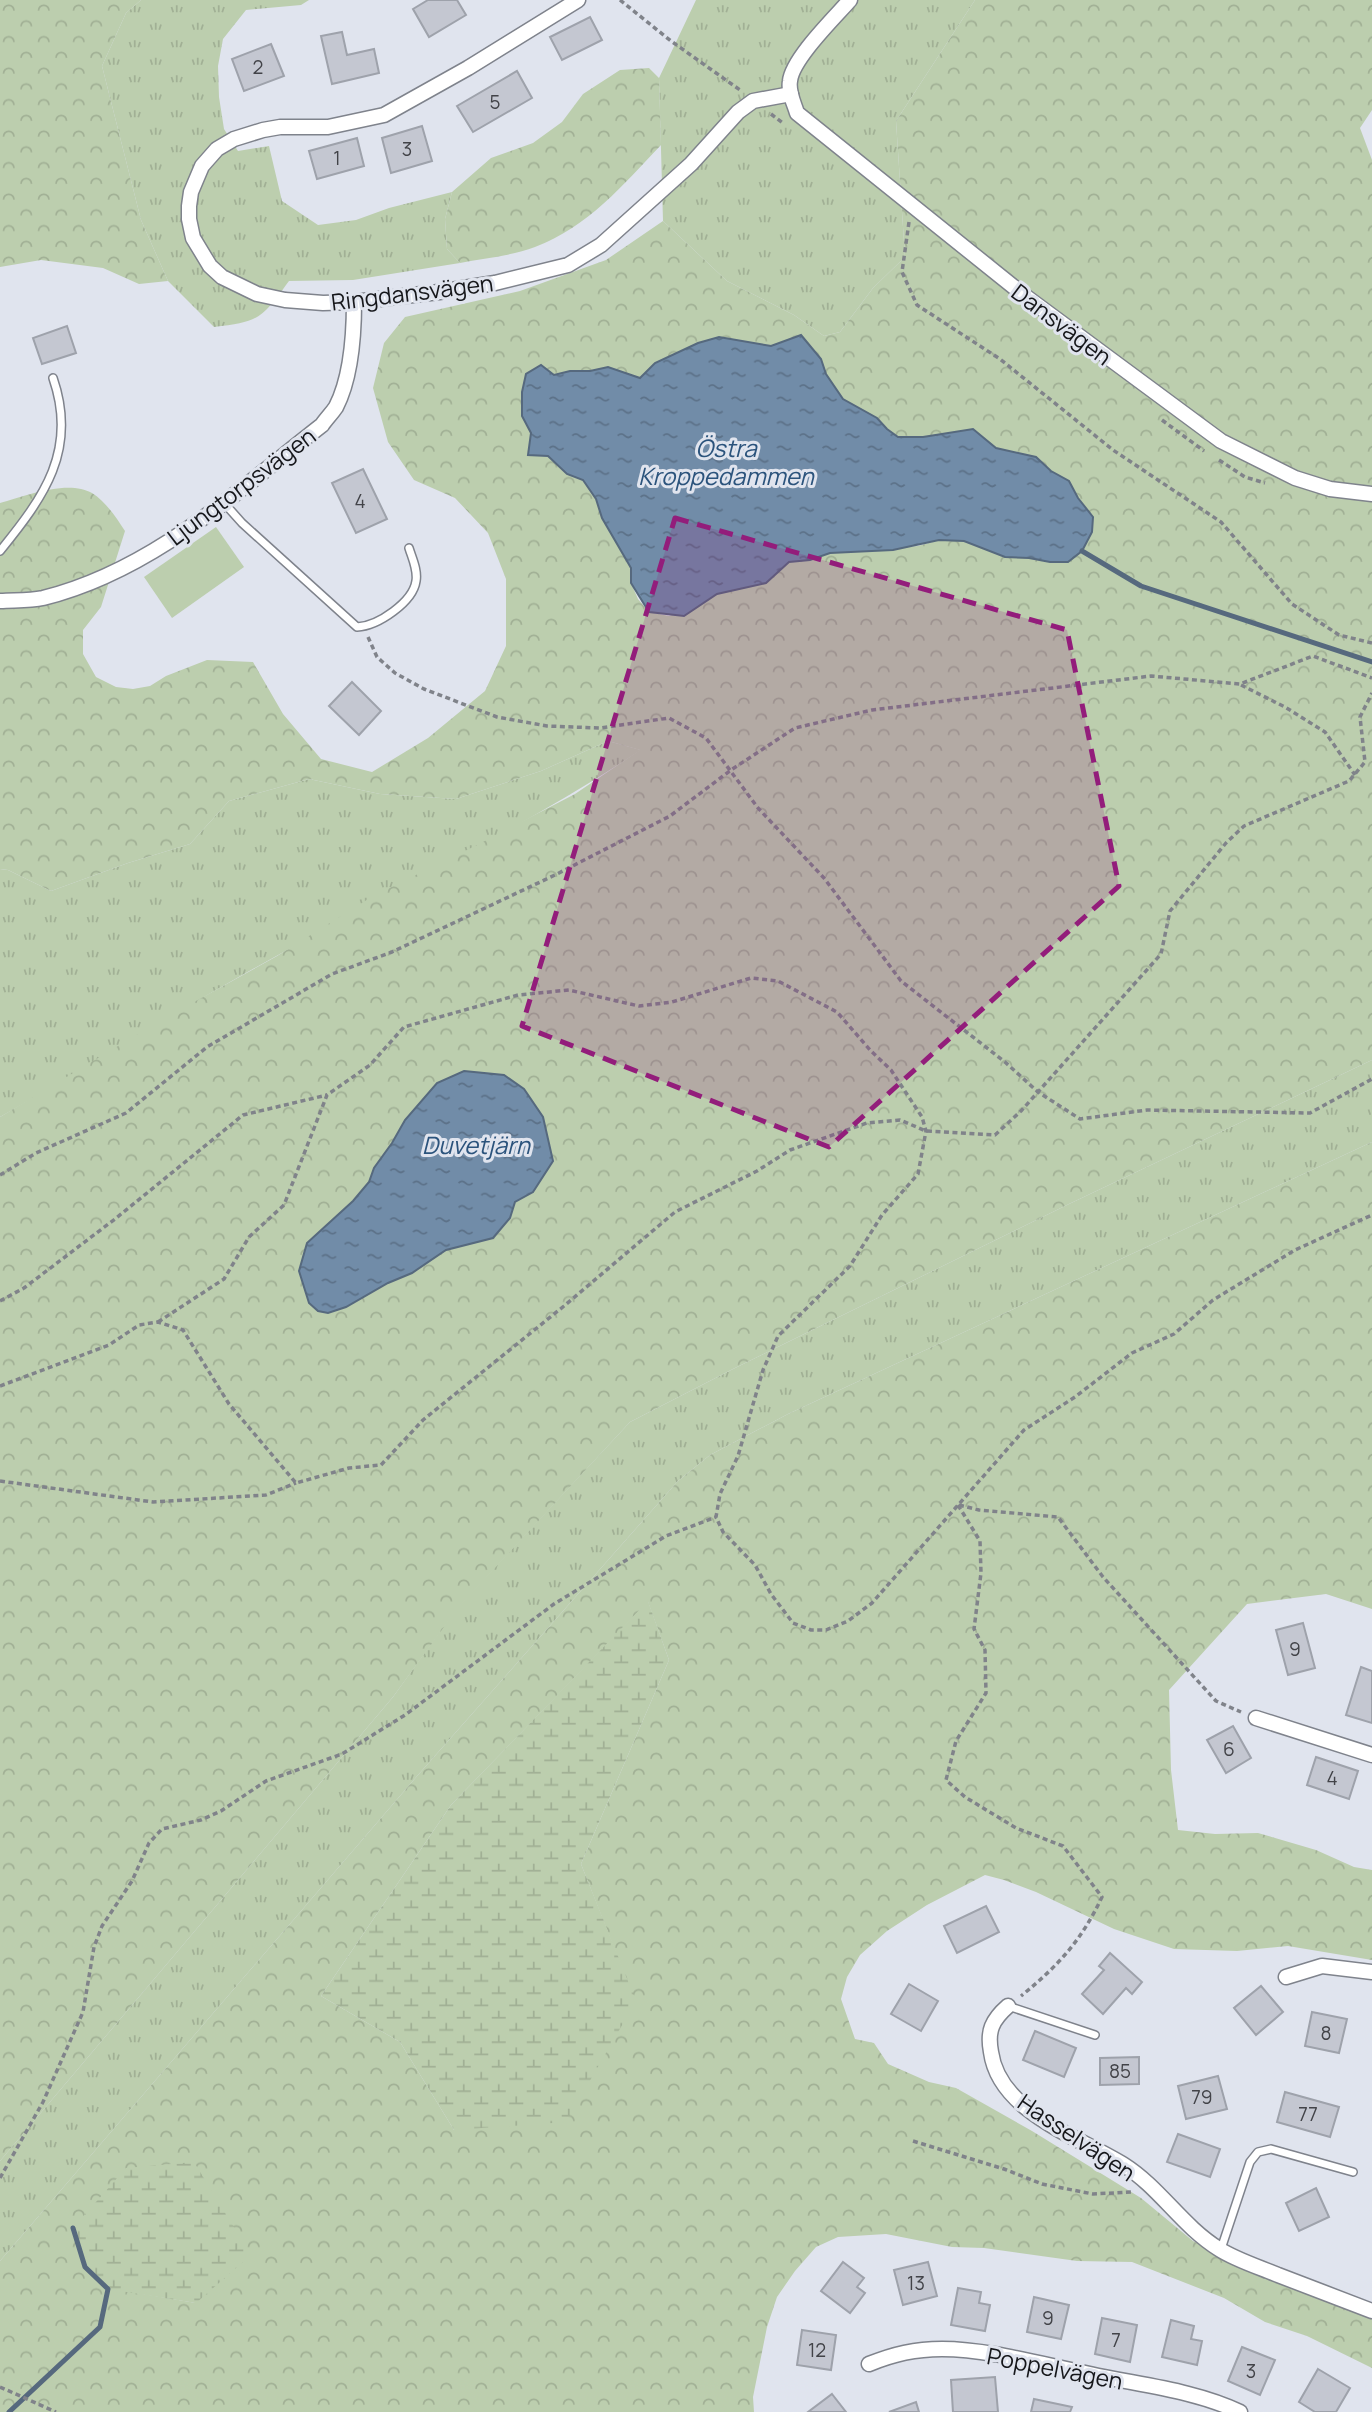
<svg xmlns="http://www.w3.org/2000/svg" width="1372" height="2412" font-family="Manrope,sans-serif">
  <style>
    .grass { fill: url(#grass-tufts) }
    .forest { fill: url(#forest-crowns); fill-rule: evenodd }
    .wetland { fill: url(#wetland-marsh) }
    .pitch { fill: #bcceae }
    .water { fill: url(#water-ripples); stroke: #56697e; stroke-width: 2 }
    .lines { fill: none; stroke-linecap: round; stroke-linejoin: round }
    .stream { stroke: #56697e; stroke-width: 5 }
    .building { fill: #c4c7d1; stroke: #9ea2ab; stroke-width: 2 }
    .lane-casing { stroke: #7f838c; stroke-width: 10 }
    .street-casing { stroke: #7f838c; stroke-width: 17 }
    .path { stroke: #80838a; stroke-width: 3.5; stroke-dasharray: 5 3.5; stroke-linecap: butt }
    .lane { stroke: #fff; stroke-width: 7 }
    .street { stroke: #fff; stroke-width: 14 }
    .marked { fill: #931d7b; fill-opacity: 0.2; stroke: #931d7b; stroke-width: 5; stroke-dasharray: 14 9; stroke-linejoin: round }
    .labels { text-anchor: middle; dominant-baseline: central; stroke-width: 6; stroke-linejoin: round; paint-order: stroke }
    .number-label { font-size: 19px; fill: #424348 }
    .street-label { font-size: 23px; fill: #16171b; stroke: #e0e4ee }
    .water-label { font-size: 24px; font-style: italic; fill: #2b537c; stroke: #e0e4ee }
  </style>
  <defs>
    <pattern id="grass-tufts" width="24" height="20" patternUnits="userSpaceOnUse" patternTransform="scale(1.75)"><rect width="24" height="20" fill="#bcceae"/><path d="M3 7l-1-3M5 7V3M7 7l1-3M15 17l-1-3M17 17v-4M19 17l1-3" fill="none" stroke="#a1b095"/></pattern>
    <pattern id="forest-crowns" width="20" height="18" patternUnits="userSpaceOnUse" patternTransform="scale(1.75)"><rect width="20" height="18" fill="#bcceae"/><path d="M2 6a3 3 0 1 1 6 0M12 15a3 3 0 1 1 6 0" fill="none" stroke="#a1b095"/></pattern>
    <pattern id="wetland-marsh" width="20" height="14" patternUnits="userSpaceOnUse" patternTransform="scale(1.75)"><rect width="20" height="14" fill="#bcceae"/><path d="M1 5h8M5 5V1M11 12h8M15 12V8" fill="none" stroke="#a1b095"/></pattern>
    <pattern id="water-ripples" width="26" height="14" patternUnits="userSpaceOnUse" patternTransform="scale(1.75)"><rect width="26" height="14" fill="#718ca8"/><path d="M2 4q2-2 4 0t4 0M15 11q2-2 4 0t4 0" fill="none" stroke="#5c7188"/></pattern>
  </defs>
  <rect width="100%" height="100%" fill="#e0e4ee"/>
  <!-- grass -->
  <g class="grass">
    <path d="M141,0H309L301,5L246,10L223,39L218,66L219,97L224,129L238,151L269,146L282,201L318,225L356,220L389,208L452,192L445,219L447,249L460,263L353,280L289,281C262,318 260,322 214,327L168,281L141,220L102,66L126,13Z"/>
    <polygon points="696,0 975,0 896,121 905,257 873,288 840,332 824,336 794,315 727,281 663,221 659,78"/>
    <path d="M608,741L641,750C526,826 401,887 280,954C185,1006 94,1064 0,1117V869L8,870L51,891L128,863L190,844L229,801L309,779L380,794L456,799L541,771Z"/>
    <polygon points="1372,1060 1372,1142 788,1414 710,1455 678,1481 418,1775 0,2261 0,2161 393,1697 456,1609 630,1422 733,1369 1069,1204"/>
  </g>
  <!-- forest -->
  <g class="forest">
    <polygon points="0,0 141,0 126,13 102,66 141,220 168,281 139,284 103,268 41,260 0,267"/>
    <path d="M975,0H1372V110L1360,128L1372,160V1060L1069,1204L733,1369L630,1422L457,1609L393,1697L0,2161V1117L158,1022L277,956L373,896L477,845L575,794L640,750L608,741L541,771L456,799L380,794L309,779L229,801L190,844L128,863L51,891L8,870L0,869V503C25,496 68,479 92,493C106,502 116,517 125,531L101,607L83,630V654L96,677L116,687L133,689L150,686L166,676L207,660L253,662L283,714L321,759L372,772L428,738L485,691L506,646V579L488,533L455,498L414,480L388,442L373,388L384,343L405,317L520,291L606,260L663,221L727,281L794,315L824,336L840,332L873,288L905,257L896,121ZM801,335L821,359L826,374L843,399L877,418L887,429L898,437H923L973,429L996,448L1036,457L1051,471L1069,481L1078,498L1093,517L1082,551L1068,562H1050L1029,558L1005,557L964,541L939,540L918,546L830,553L810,560L789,562L766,583L717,594L700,604L669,616L649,612L638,599L631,583V568L602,519L596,499L583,480L567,474L548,456L528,455L531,433L553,376L570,371H590L608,367L640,378L655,363L698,343L718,337L771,346ZM543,1117L546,1138L533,1192L515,1202L510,1218L493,1238L446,1250L412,1273L388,1283L307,1243L353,1201L369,1182L374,1168L392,1143L405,1120Z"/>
    <path d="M649,68L659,78L661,145C623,185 588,227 535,247C512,256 484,258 460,263L447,249L445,219L452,192L491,158L533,143L562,122L583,94L620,70Z"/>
    <path d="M1372,1142V1609L1326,1594L1247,1604L1169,1690L1171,1770L1178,1830L1215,1834L1258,1833L1316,1850L1354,1867L1372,1870V1960L1288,1946L1237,1951L1174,1949L1114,1929L1036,1892L1004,1880L985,1875L927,1905L887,1931L860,1955L847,1977L841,1999L855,2039L874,2043L888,2064L929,2082L956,2088L1032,2131L1141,2198L1193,2241L1276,2280L1372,2319V2368L1307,2336L1265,2322L1224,2298L1132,2262L1077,2261L984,2248L952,2247L886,2234L838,2237L816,2247L795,2271L777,2297L767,2327L753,2397L754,2412H0V2261L418,1775L678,1481L710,1455L788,1414ZM648,1602L669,1660L581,1864L635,2001L454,2130L400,2042L321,1996L451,1805ZM85,2267L196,2303L108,2288Z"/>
  </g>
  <!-- wetland -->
  <g class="wetland">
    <polygon points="648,1601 669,1660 581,1864 636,2001 566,2122 454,2130 400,2042 321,1996 451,1805"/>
    <polygon points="194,2162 251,2255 196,2303 108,2289 85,2267 73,2228 126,2168"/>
  </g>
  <!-- pitch -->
  <polygon class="pitch" points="216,527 244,567 172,618 144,577"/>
  <!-- water -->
  <g class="water">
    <polygon points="801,335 821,359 826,374 843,399 877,418 887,429 898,437 923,437 973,429 996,448 1036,457 1051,471 1069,481 1078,498 1093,517 1092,532 1082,551 1068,562 1050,562 1029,558 1005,557 964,541 939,540 893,550 830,553 810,560 789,562 766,583 717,594 684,616 649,612 631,583 631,568 602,518 596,499 583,480 567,474 548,456 528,455 531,433 522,416 522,392 526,374 541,365 554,375 570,371 590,371 608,367 640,378 655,363 698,343 719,337 771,346"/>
    <polygon points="464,1071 504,1075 524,1089 543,1117 553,1161 533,1192 515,1202 510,1218 493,1238 446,1250 412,1273 388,1283 346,1307 328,1313 318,1311 309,1303 299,1271 307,1243 353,1201 369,1182 374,1168 392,1143 405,1120 437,1083"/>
  </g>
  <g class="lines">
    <!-- stream -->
    <g class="stream">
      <polyline points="1082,551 1141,586 1372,662"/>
      <polyline points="9,2412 100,2327 108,2289 85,2267 73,2228"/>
    </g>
  </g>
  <!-- building -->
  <g class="building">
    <polygon points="428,0 457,0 466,15 429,37 413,9"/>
    <polygon points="590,17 602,40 562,60 550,37"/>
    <polygon points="342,32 347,55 374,49 379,73 332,84 321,36"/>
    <polygon points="271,44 284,76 244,91 232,59"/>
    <polygon points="517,71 532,98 473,132 457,106"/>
    <polygon points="422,126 432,161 391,173 382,138"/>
    <polygon points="357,138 364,166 317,179 309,151"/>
    <polygon points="67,326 76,353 42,364 33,338"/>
    <polygon points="363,469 387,519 356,533 332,483"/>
    <polygon points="352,682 381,711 359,735 329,706"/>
    <polygon points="1303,1623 1315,1668 1288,1675 1276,1630"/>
    <polygon points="1361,1667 1372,1671 1372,1723 1346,1715"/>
    <polygon points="1233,1726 1251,1758 1226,1773 1207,1740"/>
    <polygon points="1316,1757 1358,1771 1349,1799 1307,1785"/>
    <polygon points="986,1906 999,1932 957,1953 944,1926"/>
    <polygon points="1110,1953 1142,1982 1132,1994 1126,1988 1103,2014 1082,1994 1104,1970 1099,1966"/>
    <polygon points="909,1984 938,2001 921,2031 891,2014"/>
    <polygon points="1261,1986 1283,2012 1256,2035 1234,2008"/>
    <polygon points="1312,2012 1347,2019 1339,2053 1305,2046"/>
    <polygon points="1035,2031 1076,2048 1064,2077 1023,2060"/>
    <polygon points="1139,2057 1139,2084 1100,2085 1100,2058"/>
    <polygon points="1218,2076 1227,2109 1186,2119 1178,2086"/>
    <polygon points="1285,2092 1339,2107 1330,2137 1277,2122"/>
    <polygon points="1178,2134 1220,2149 1210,2177 1167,2162"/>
    <polygon points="1316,2188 1329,2217 1299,2231 1286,2203"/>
    <polygon points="843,2262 864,2278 857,2287 865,2293 850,2313 821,2291"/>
    <polygon points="928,2262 937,2296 903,2305 894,2270"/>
    <polygon points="958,2288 981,2292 979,2303 990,2305 985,2331 951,2325"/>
    <polygon points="1034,2297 1069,2305 1061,2339 1027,2332"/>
    <polygon points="1102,2318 1137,2325 1130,2362 1095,2354"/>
    <polygon points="1171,2320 1194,2326 1191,2339 1202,2341 1197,2365 1162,2357"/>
    <polygon points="802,2330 836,2335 831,2370 797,2365"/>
    <polygon points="1242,2347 1275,2360 1260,2395 1228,2381"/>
    <polygon points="1318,2369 1350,2388 1336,2412 1315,2412 1299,2402"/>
    <polygon points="995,2377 998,2412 953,2412 951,2380"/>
    <polygon points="832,2394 846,2412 808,2412"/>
    <polygon points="1034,2399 1072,2407 1070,2412 1031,2412"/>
    <polygon points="916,2402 919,2412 889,2412"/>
  </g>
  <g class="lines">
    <!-- lane casing -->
    <g class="lane-casing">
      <g id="lane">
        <path d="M225,504L242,523L357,627C378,626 413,602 416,581C418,570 412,558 409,548"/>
        <path d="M0,551C44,497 78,450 53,378"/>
        <polyline points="1008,2006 1095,2035"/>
        <polyline points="1221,2249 1250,2162 1258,2152 1271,2149 1353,2172"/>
      </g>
    </g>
    <!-- street casing -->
    <g class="street-casing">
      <g id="street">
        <polyline points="578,0 468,68 384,115 328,127 280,127 263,130 234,139 217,149 202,166 191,192 189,206 189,219 193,238 210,266 222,277 257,294 285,300 323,303 354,302 439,292 495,283 568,265 601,245 691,164 738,112 753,101 791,94"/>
        <path d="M850,0C835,17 792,59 790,81C788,92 794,103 797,113L1025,296L1221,441L1295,478L1330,489L1372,494"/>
        <path d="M0,601C14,600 29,601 43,598C152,571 236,492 322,425C326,419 332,413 336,407C351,378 354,334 354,302"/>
        <polyline points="1256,1718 1372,1755"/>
        <polyline points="1286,1977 1322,1966 1372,1972"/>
        <path d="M1008,2006C992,2020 987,2031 991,2052C999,2112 1079,2137 1124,2165C1160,2188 1182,2226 1219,2249C1236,2260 1259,2267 1278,2275C1309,2287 1341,2299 1372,2311"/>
        <path d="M869,2364C894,2354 915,2349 942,2349C988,2349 1044,2365 1090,2374C1139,2385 1194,2390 1240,2412"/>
      </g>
    </g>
    <!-- path -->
    <g class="path">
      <polyline points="620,0 671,41 740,90"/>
      <polyline points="771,114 784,124"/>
      <polyline points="909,222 902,272 917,305 1000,359 1113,450 1221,522 1292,604 1339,635 1372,643"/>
      <polyline points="1162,420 1204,451"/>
      <polyline points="1219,460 1245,477 1265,483"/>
      <polyline points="368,637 377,657 395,673 424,689 497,717 547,726 600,728 669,718 706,738 758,808 824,878 901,981 1005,1062 1038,1092 1080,1119 1147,1110 1310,1113 1372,1079"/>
      <polyline points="1241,685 1285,707 1325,732 1355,775"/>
      <polyline points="0,1175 36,1153 126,1113 207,1047 332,974 392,952 555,875 670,816 731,770 795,728 872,710 1151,676 1240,684 1313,656 1372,678"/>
      <polyline points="0,1301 24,1288 115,1219 243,1115 327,1095"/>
      <polyline points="158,1322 224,1279 249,1237 284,1205 327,1095 370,1065 404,1027 518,995 569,990 639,1006 672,1002 751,978 778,981 837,1012 871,1051 891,1070 922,1117 926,1131 918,1174 882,1215 850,1266 778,1336 763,1370 738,1456 720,1494 716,1517 723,1532 755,1565 771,1594 793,1623 811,1630 826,1630 848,1621 872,1603 1024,1430 1075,1397 1132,1353 1174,1334 1213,1300 1295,1250 1372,1215"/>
      <polyline points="0,1386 109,1345 139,1325 158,1322 183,1330 229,1404 296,1483 349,1468 381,1465 423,1420 564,1306 675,1212 757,1171 790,1150 867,1123 900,1120 926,1131 995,1135 1021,1111 1161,954 1170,911 1226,843 1244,826 1349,781 1365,762 1360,717 1372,693"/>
      <polyline points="0,1481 153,1502 266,1495 296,1483"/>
      <path d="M958,1505L980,1541L981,1573L974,1629L985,1650L986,1693L956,1741L946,1780L965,1797L1016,1828L1063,1846L1102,1897C1081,1941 1059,1965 1021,1996"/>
      <polyline points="959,1505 979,1510 1058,1517 1103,1577 1216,1701 1241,1712"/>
      <polyline points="913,2141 1004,2169 1042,2184 1093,2194 1132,2192"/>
      <polyline points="0,2178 43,2102 83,2012 94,1947 102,1926 132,1881 149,1843 162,1829 201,1820 221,1811 266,1781 342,1754 405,1715 554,1604 666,1536 716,1517"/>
      <polyline points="0,2387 56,2412"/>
    </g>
    <!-- lane -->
    <use href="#lane" class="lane"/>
    <!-- street -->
    <use href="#street" class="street"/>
  </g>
  <!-- marked area -->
  <path class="marked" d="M675,518L1067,630L1119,886L829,1147L522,1026Z"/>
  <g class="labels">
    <!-- number labels -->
    <g class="number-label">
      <text x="258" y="67">2</text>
      <text x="495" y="102">5</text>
      <text x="407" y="149">3</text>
      <text x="337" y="158">1</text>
      <text x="360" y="501">4</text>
      <text x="1295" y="1649">9</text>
      <text x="1229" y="1749">6</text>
      <text x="1332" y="1778">4</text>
      <text x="1326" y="2033">8</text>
      <text x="1120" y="2071">85</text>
      <text x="1202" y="2097">79</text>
      <text x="1308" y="2114">77</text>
      <text x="916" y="2283">13</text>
      <text x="1048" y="2318">9</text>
      <text x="1116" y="2340">7</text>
      <text x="817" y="2350">12</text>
      <text x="1251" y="2371">3</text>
    </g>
    <!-- street labels -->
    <g class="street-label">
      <text transform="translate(412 292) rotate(-7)">Ringdansvägen</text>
      <text transform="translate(1062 324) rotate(37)">Dansvägen</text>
      <text transform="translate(241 486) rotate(-37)">Ljungtorpsvägen</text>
      <text transform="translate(1077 2137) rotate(34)">Hasselvägen</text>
      <text transform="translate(1055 2368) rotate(11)">Poppelvägen</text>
    </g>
    <!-- water labels -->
    <g class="water-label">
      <text x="726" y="447">Östra<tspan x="726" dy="28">Kroppedammen</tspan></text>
      <text x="476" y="1144">Duvetjärn</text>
    </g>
  </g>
</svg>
